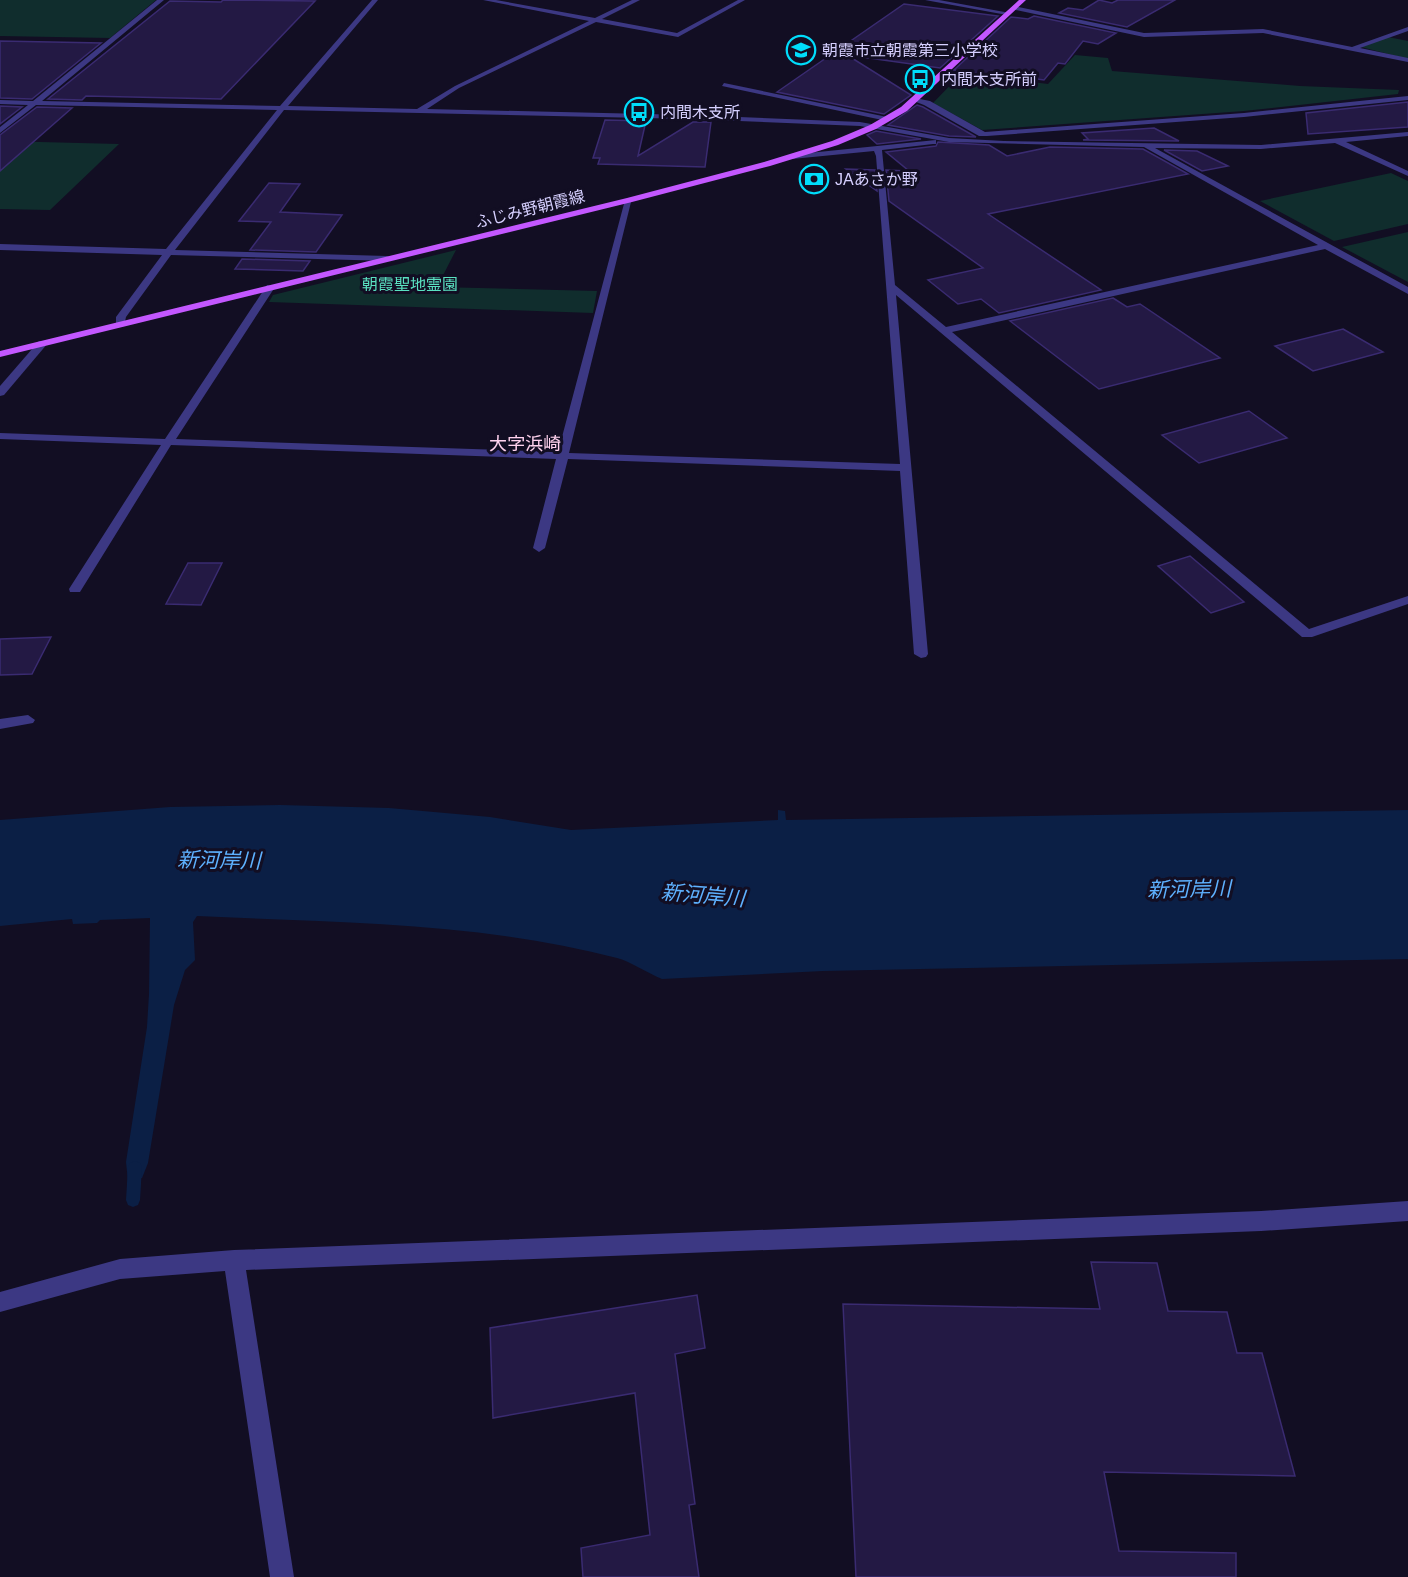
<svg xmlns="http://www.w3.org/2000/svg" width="1408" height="1577" font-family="Arial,'Noto Sans JP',sans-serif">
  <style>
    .green { fill: #102d2d }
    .water { fill: #0b1f45 }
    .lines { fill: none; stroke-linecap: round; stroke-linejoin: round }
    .stream { fill: #0b1f45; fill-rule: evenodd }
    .building { fill: #231944; stroke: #3a2b71; stroke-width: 1.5 }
    .minor { fill: #3c3883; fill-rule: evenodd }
    .major { fill: #c357ff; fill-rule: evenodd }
    .labels { text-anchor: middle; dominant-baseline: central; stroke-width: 6; stroke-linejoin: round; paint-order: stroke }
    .far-poi-label { font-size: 16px; fill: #d6d0ff; stroke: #120e23; text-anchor: start }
    .far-street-label { font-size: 16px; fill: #d6d0ff; stroke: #120e23 }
    .far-park-label { font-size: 16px; fill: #5ae1c1; stroke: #120e23 }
    .far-quarter-label { font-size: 18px; fill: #ffd2ee; stroke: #120e23 }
    .water-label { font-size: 21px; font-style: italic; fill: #5eb1ff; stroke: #120e23 }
  </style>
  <rect width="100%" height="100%" fill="#120e23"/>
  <!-- green -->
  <g class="green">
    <polygon points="0,0 156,0 110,38 0,36"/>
    <polygon points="1388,37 1408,41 1408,59 1361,47"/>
    <polygon points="1075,55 1108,58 1112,71 1300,86 1399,90 1398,94 1244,111 982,130 933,103 962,73 1048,84"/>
    <polygon points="0,141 119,144 50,210 0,209"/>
    <polygon points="1391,173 1408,181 1408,224 1334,241 1260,201"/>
    <polygon points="1408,232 1408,282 1342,247"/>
    <polygon points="456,250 437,287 597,291 593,313 269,302 273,295"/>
  </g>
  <!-- water -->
  <path class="water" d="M280,805L389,808L490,817L571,830L778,820V810L785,811L786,820L1408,810V959L823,971L662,979C647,973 630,961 617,958C481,922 337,923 197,916L193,922L195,960L185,970L174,1005L148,1163L142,1178L128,1181L126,1162L147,1027L149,994L150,918L100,920L97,923L73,924L72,919L0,926V820L170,807Z"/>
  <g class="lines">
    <!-- stream -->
    <polygon class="stream" points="135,1161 140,1163 142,1167 140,1200 138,1205 133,1207 128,1205 126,1200 128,1167 130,1163"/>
  </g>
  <!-- building -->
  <g class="building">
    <polygon points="223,0 315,1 221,99 86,96 82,100 48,99 170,1 221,2"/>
    <polygon points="1099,0 1112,3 1118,0 1175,0 1127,27 1059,13 1068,8 1083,10"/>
    <polygon points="904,4 998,16 940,68 847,55 911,95 884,114 777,92"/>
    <polygon points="1034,16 1116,33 1098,44 1083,41 1065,64 1058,63 1044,80 1016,76 1014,79 954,70 1011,17 1028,19"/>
    <polygon points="0,41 101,43 32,99 0,98"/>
    <polygon points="1408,102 1408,127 1308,134 1306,113"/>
    <polygon points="917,105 923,107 976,137 949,136 888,125"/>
    <polygon points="0,106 22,107 0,124"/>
    <polygon points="37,107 72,108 0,171 0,135"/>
    <polygon points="605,120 646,121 638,156 693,122 711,122 705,167 598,164 600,158 593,158"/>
    <polygon points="1154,128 1179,141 1083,140 1088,139 1082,133"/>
    <polygon points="876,131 921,139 877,144 867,135"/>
    <polygon points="938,142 989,145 1007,156 1050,147 1143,149 1188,174 988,214 1101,290 999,313 981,299 958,304 928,280 983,268 889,201 886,170 909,171 886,152 936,146"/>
    <polygon points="1164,150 1197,151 1228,166 1202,171"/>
    <polygon points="846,169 875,170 877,191"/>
    <polygon points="269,183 300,184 280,212 342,215 316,252 250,250 271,222 239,221"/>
    <polygon points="242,259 310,261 303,271 235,269"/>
    <polygon points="1113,298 1127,307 1140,304 1220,358 1099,389 1010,321"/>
    <polygon points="1343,329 1383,352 1313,371 1275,346"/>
    <polygon points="1249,411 1287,438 1199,463 1162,435"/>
    <polygon points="1190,556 1244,602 1211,613 1158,566"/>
    <polygon points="188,563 222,563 201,605 166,604"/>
    <polygon points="51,637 32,674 0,675 0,639"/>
    <polygon points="1091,1262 1157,1263 1168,1311 1227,1312 1237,1353 1262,1353 1295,1476 1104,1472 1119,1551 1236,1553 1236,1577 856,1577 843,1304 1100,1309"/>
    <polygon points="697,1295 705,1348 675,1354 695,1504 689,1505 699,1577 583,1577 581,1548 650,1535 635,1393 493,1418 490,1328"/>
  </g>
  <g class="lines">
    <!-- minor -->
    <g class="minor">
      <polygon points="157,0 164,0 42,101 280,106 372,0 378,0 288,106 417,109 455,86 589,21 483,0 496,0 595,18 632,0 640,0 602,19 677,33 738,0 745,0 678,37 596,22 459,88 427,109 689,115 860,122 949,138 1004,141 1261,145 1408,132 1408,136 1346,142 1408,171 1408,176 1335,143 1261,149 1155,148 1408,287 1408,294 1325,249 952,332 1309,629 1408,596 1408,604 1312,637 1302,637 896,295 928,654 926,657 921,658 914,654 900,471 568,459 545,548 539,552 533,548 556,459 171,445 80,592 70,592 69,589 161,445 0,439 0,433 165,439 267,285 275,287 176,439 558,452 625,200 632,198 569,453 900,464 876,156 874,151 792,159 788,157 789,155 936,140 936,144 933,144 882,150 895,285 946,327 1318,245 1144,147 949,142 860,126 689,119 284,110 175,250 387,256 390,257 390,261 171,255 126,317 124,326 121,327 116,324 116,317 162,255 0,250 0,244 166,249 277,110 36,105 0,133 0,127 28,105 0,104 0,100 33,101"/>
      <polygon points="925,0 939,0 1010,13 1007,15"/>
      <polygon points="1013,6 1144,33 1263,29 1352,47 1408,27 1408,31 1360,48 1408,58 1408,62 1263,33 1144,37 1011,9"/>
      <polygon points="724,83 887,117 891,119 887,121 722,86"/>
      <polygon points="1408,96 1408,100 1244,117 987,136 979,136 924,105 911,100 915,98 930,101 985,132 1244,113"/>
      <polygon points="39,341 48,343 4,395 0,396 0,386"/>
      <polygon points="28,715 35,720 33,723 0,729 0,719"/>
      <polygon points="1408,1201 1408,1221 1261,1231 246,1270 294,1577 270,1577 225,1271 120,1279 0,1312 0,1292 120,1259 234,1250 1261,1211"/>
    </g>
    <!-- major -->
    <polygon class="major" points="1019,0 1026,0 907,111 876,129 838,145 770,166 632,202 0,357 0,351 627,198 764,162 832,141 870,125 901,107"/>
  </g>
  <!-- icons -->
  <defs>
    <g id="school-ring" transform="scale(1.5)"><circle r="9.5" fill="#120e23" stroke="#00ddfb" stroke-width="1.5"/><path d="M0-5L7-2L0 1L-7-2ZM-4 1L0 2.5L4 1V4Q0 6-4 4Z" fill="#00ddfb"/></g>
    <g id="bus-ring" transform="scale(1.5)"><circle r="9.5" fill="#120e23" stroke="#00ddfb" stroke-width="1.5"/><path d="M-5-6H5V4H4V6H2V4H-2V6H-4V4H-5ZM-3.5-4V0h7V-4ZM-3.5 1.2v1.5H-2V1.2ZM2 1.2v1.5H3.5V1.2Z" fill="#00ddfb"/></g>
    <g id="bank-ring" transform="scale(1.5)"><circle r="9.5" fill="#120e23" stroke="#00ddfb" stroke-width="1.5"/><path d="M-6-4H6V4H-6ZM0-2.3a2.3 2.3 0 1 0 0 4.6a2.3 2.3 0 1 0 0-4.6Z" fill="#00ddfb"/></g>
  </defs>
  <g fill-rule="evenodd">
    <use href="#school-ring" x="801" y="50"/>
    <use href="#bus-ring" x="920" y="79"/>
    <use href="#bus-ring" x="639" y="112"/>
    <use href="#bank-ring" x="814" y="179"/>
  </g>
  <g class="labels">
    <!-- far-poi labels -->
    <g class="far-poi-label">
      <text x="822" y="50">朝霞市立朝霞第三小学校</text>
      <text x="941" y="79">内間木支所前</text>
      <text x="660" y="112">内間木支所</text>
      <text x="835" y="179">JAあさか野</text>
    </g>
    <!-- far-street labels -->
    <g class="far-street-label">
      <text transform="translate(530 209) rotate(-14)">ふじみ野朝霞線</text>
    </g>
    <!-- far-park labels -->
    <g class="far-park-label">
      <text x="410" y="284">朝霞聖地霊園</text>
    </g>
    <!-- far-quarter labels -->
    <g class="far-quarter-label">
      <text x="525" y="444">大字浜崎</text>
    </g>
    <!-- water labels -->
    <g class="water-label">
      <text transform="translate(219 860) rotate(1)">新河岸川</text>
      <text transform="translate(1189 889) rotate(-1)">新河岸川</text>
      <text transform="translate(703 895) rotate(5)">新河岸川</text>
    </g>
  </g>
</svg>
